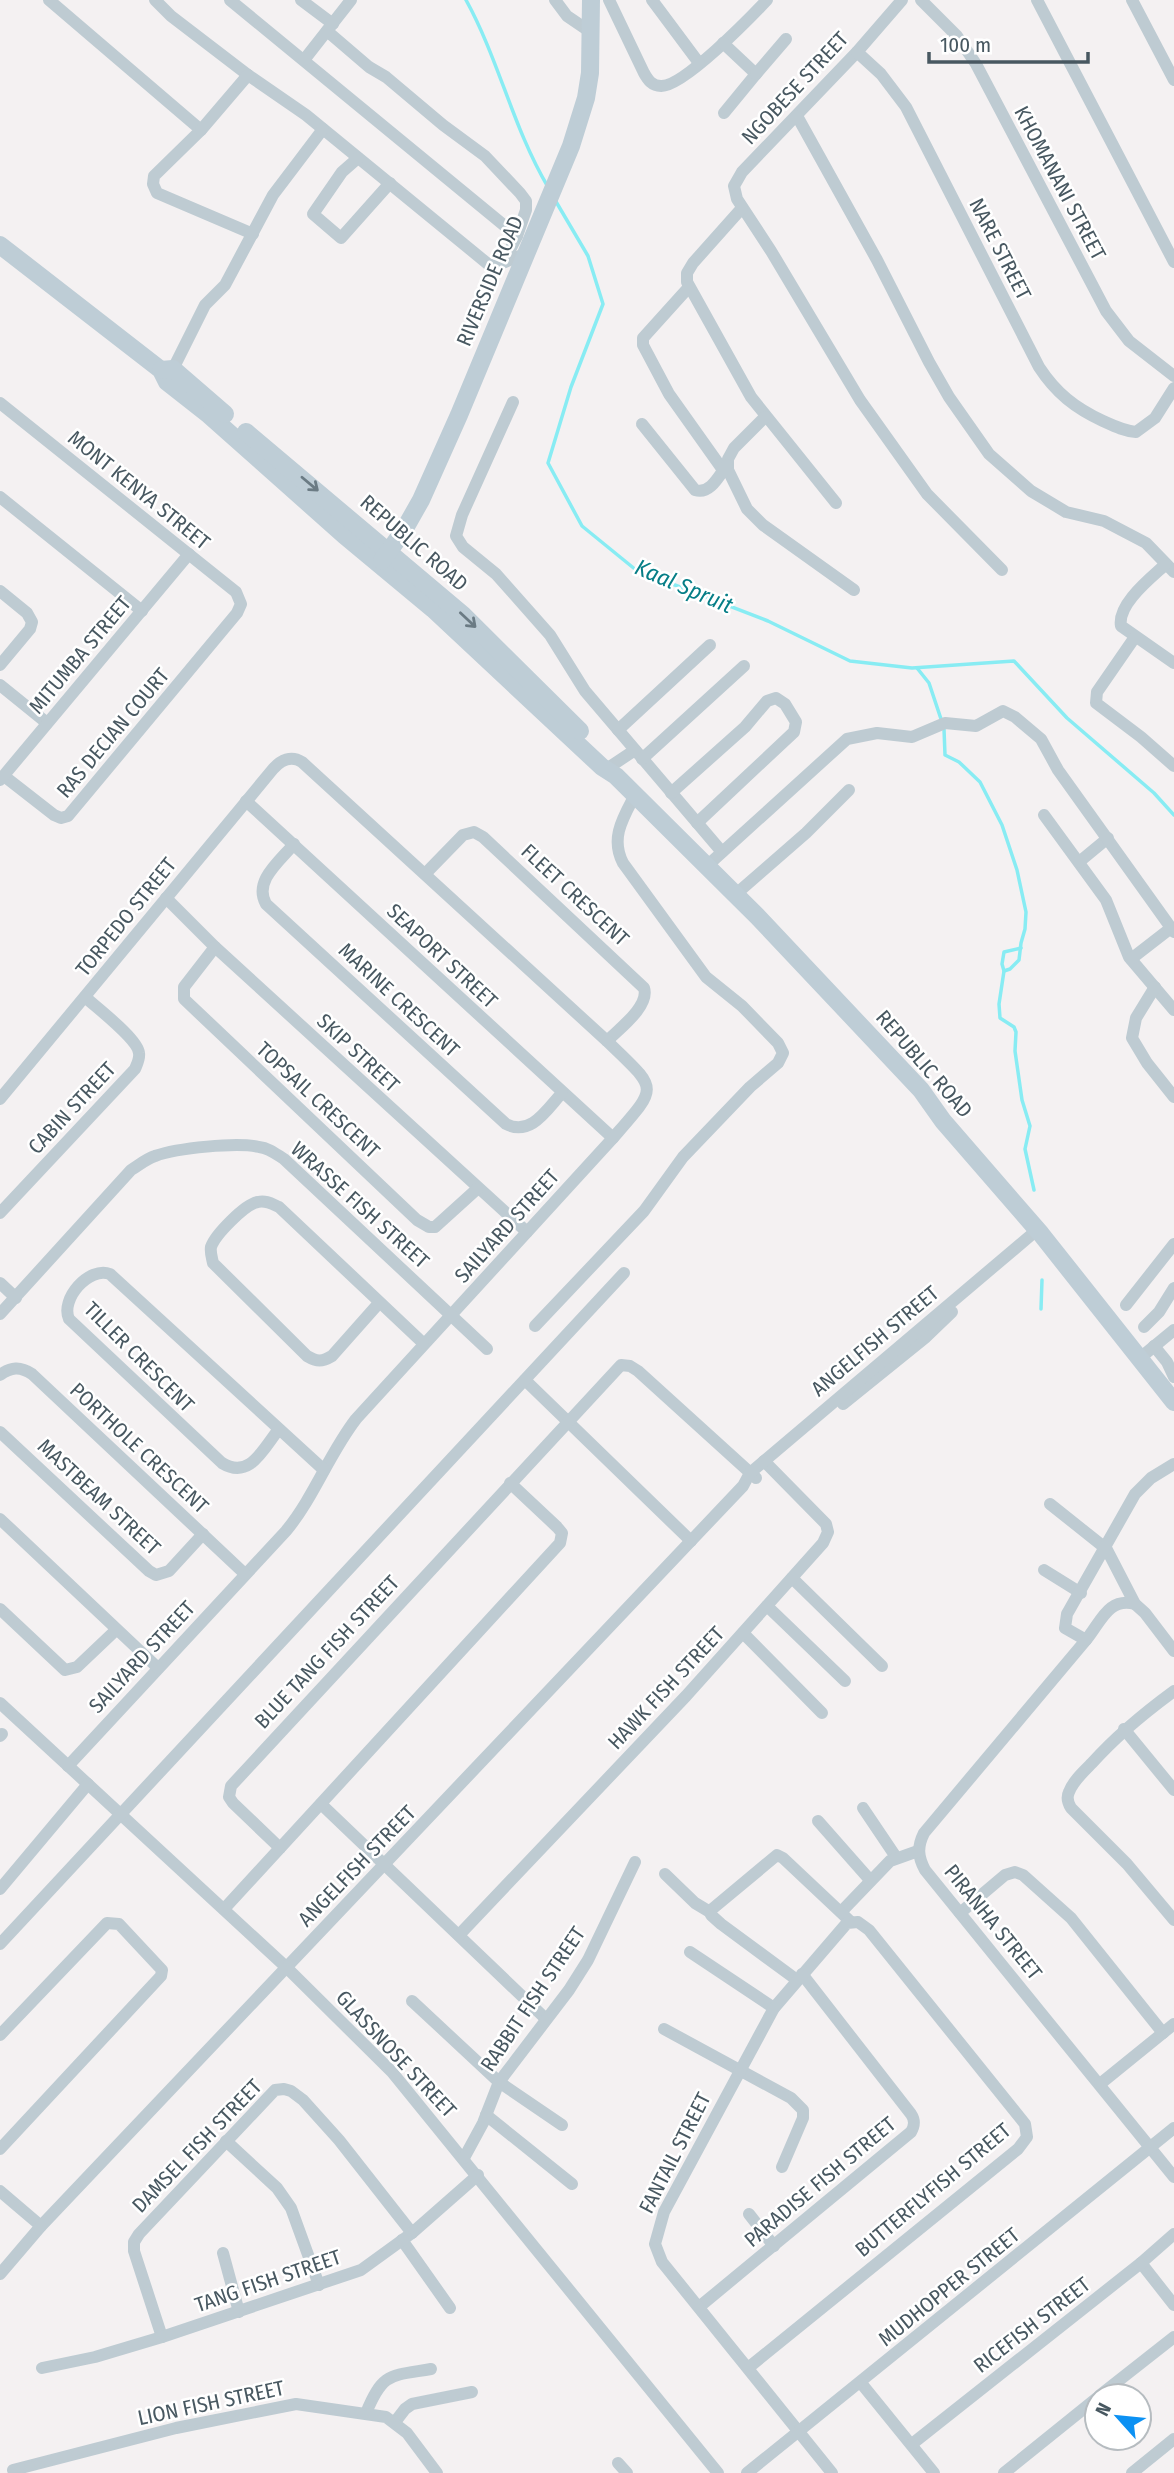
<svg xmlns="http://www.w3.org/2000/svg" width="1174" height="2473" font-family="'Fira Sans Condensed',sans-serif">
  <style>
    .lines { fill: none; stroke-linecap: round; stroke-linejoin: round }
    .stream { stroke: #88ecf3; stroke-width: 3.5 }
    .street { stroke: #becbd2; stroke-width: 12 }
    .secondary { stroke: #becdd6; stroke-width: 18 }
    .oneway { stroke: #6b7b84 }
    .labels { text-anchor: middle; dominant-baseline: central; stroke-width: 5; stroke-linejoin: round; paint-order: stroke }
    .street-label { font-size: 21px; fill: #485861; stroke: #fff }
    .water-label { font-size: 23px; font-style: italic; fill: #067e87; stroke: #fff }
  </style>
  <rect width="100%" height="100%" fill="#f4f1f2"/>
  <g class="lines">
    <!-- stream -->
    <g class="stream">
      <path d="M466,0C499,60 513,128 548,187"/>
      <polyline points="555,200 588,256 603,304 571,387 548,463 582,526 636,570 768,621 850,661 912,668 1014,661 1067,718 1154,793 1174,815"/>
      <polyline points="917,668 929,683 941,719"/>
      <polyline points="944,729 945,755 959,762 980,782 1002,825 1017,870 1026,912 1025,929 1021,943 1019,960 1010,969 1004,971 999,1004 1000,1018 1014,1027 1016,1032 1015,1051 1022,1100 1030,1126 1025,1149 1034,1190"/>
      <polyline points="1004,971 1002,964 1004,952 1021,948"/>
      <polyline points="1041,1309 1042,1280"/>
    </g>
    <!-- street -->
    <g class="street">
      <polyline points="49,0 201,130 154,176 153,184 157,193 253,234"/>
      <polyline points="155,0 171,16 248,75 306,115 488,264 495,266 527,253"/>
      <polyline points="230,0 517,236"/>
      <polyline points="301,0 333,24"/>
      <polyline points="555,0 567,16 592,33"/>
      <path d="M609,0L644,73C648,80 652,86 661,86C683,87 750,18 767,0"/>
      <polyline points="652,0 699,63"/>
      <polyline points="902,0 857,52 742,172 734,186 737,199 771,251 860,400 927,494 1002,570"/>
      <polyline points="921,0 957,36 976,64 1106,311 1129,341 1174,376"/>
      <polyline points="1037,0 1174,262"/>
      <polyline points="1132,0 1174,80"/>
      <polyline points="327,31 369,67 386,77 443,125 485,156 520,193 526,201 526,210 517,236 504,262"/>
      <polyline points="723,43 756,74 724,113"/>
      <path d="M857,52L881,74L906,107L1039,367C1056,393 1075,408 1103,421C1114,426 1124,431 1136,432L1155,418L1174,388"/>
      <polyline points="304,60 351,0"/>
      <polyline points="756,74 786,39"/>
      <polyline points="797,116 877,260 929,362 949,397 989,454 1031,491 1066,512 1104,521 1146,543 1174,572"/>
      <polyline points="201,130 248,75"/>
      <polyline points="358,158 342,172 313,214 341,238 390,183"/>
      <polyline points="742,208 693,263 687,273 687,282 751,397 836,503"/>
      <polyline points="689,287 643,338 643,345 669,394 723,470"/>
      <polyline points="173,369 205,305 225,285 273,195 323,129"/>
      <polyline points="513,402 462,515 456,536 463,547 496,574 550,635 585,691 722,852"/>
      <polyline points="0,403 236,592 241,604 237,613 68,816 61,818 54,815 4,776"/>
      <polyline points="765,417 734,448 728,459 728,470 747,509 763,525 854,590"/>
      <path d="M642,424L695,490C710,495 719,476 727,465"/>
      <polyline points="0,497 142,611"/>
      <path d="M1166,564C1151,578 1117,604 1121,626L1174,663"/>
      <polyline points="0,591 27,613 32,622 30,629 0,665"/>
      <polyline points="1135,637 1097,692 1096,703 1141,737 1174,766"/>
      <polyline points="0,685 47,723"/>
      <polyline points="618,730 710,645"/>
      <polyline points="642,759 744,666"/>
      <polyline points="611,766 635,750"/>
      <polyline points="0,780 189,554"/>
      <polyline points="671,793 745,727 767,701 776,698 785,704 796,722 794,732 697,823"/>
      <polyline points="246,801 613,1138"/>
      <polyline points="1044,815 1106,900 1129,957 1174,1010"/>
      <path d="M294,844C280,861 253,881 266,904L506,1124C531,1137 547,1109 562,1093"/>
      <polyline points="1079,862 1108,838"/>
      <polyline points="708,865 847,739 877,733 912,737 945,723 976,726 1003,711 1015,717 1041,739 1058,770 1174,932"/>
      <path d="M425,874L463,835L474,832L483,837L644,988C650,1006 619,1029 607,1041"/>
      <polyline points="736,894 806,833 849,790"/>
      <polyline points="166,898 215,947 527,1232"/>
      <polyline points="215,947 184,987 184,999 417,1220 429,1227 435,1227 477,1189"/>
      <polyline points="1131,959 1171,928"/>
      <polyline points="1155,987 1136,1018 1132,1038 1147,1063 1174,1097"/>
      <path d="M0,1099L273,769C281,760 291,755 302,762L607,1041C658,1091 660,1084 613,1138L356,1419C329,1454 314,1497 286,1531L68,1766"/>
      <path d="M0,1213L135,1069C137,1064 140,1059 139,1053C138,1039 97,1008 85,997"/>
      <polyline points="0,1283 16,1298"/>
      <path d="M379,1303L332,1356C322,1362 317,1362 307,1356L213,1263C212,1258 210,1252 211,1247C215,1235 245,1204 258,1202C266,1200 272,1204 279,1207L423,1343"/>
      <polyline points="1126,1305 1174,1244"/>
      <path d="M0,1314L131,1170C139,1165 146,1159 155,1156C177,1148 237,1142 259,1147C269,1148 276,1154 284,1159L487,1349"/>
      <path d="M535,1326L644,1211L683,1157L750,1087L778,1063L783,1053L778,1043L742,1006L706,977L623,863C610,838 623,818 635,795"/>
      <polyline points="1144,1327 1159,1312 1174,1288"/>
      <polyline points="1154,1346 1167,1362 1174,1377"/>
      <polyline points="1140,1358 1174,1330"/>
      <path d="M0,1375C11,1367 20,1366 32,1374L245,1574"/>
      <polyline points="525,1380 691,1541"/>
      <polyline points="843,1404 926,1337 952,1312"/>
      <path d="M279,1429C263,1449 250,1480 222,1463L69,1319C60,1299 89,1266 110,1274L324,1470"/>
      <polyline points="0,1432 149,1571 156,1575 169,1571 203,1534"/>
      <polyline points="1050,1504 1104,1547"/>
      <polyline points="0,1519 158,1668"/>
      <polyline points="1105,1546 1135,1604 1145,1613 1174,1651"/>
      <polyline points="1044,1570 1081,1593"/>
      <polyline points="792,1578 882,1666"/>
      <path d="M1135,1604C1108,1597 1101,1622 1086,1640L924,1833C917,1847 918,1857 925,1870L1174,2177"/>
      <polyline points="767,1606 845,1681"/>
      <polyline points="0,1609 65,1670 77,1667 116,1630"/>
      <polyline points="743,1633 822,1713"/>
      <polyline points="1086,1640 1065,1628 1067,1614 1135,1494 1151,1478 1174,1464"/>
      <path d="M1174,1691C1144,1713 1117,1735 1092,1763C1084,1771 1073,1781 1069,1792C1066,1798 1068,1803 1071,1808L1127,1864L1174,1920"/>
      <polyline points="0,1703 286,1967 392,2072 718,2473"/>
      <polyline points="1124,1729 1174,1790"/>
      <polyline points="0,1736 2,1734"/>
      <polyline points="321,1804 546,2019"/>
      <polyline points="863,1808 896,1857"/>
      <polyline points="818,1821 870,1880"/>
      <polyline points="280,1848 233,1803 229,1797 231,1786 621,1365 630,1366 638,1371 756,1478"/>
      <polyline points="665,1874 695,1903 710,1912"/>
      <polyline points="0,1889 88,1784"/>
      <polyline points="224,1909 560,1543 562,1533 557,1527 510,1483"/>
      <polyline points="841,1912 890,1861 918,1851"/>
      <polyline points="960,1913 1005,1875 1015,1872 1023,1875 1071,1918 1163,2033"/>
      <polyline points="459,1935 686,1696 823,1543 828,1532 826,1524 764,1461"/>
      <polyline points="0,1944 624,1273"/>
      <polyline points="690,1952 774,2008"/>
      <polyline points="797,1980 721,1924 711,1915 711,1910 777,1855 783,1858 851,1922"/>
      <polyline points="412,2001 499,2082 562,2125"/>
      <polyline points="664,2029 791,2098 803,2110 803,2118 782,2167"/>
      <polyline points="0,2035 107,1923 119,1924 162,1970 161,1976 0,2149"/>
      <polyline points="1100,2084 1174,2024"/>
      <polyline points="486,2115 572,2184"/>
      <polyline points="226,2141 277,2188 291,2208 319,2285"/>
      <polyline points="464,2158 483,2123 499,2082 569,1990 588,1960 635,1862"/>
      <polyline points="0,2191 41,2226"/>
      <polyline points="749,2214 774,2246"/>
      <polyline points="402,2240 450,2308"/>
      <polyline points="223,2253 239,2312"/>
      <polyline points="1141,2263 1174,2305"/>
      <polyline points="0,2274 41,2226 743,1486 750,1473 1037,1230"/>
      <path d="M699,2307L911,2132C915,2125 915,2120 911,2114L802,1974"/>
      <polyline points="162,2337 134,2251 134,2242 139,2234 275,2090 284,2089 291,2091 303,2100 339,2140 412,2233"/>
      <polyline points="42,2368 95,2357 162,2337 361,2270 412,2233 478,2175"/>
      <polyline points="748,2368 1018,2149 1027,2137 1025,2124 1013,2109 869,1930 858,1922 847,1923 774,2008 664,2212 655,2244 662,2262 832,2473"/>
      <polyline points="861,2383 934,2473"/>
      <polyline points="1099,2396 1174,2337"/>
      <path d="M366,2413C383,2372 390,2376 431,2369"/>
      <polyline points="395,2422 405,2409 412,2404 472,2392"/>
      <polyline points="912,2444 1141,2263 1174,2234"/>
      <polyline points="618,2463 627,2473"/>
      <polyline points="13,2470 176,2428 296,2404 386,2417 407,2433 437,2473"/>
      <polyline points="747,2473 1174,2128"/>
      <polyline points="1004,2473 1097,2398"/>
      <polyline points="1132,2473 1174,2439"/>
    </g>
    <!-- secondary -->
    <g class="secondary">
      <polyline points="0,245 161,370 167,382 209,415 344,535 433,609 602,767 616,776 757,916 921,1090 943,1121 1041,1234 1174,1402"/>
      <polyline points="161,370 173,369 225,414"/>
      <polyline points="246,432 463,615 580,731"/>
      <polyline points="382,561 404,530 421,500 459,415 571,146 586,98 590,73 591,0"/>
    </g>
  </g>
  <!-- one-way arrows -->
  <defs><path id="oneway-shaft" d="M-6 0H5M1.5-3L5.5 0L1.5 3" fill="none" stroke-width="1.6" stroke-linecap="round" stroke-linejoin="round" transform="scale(1.75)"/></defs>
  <g class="oneway">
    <use href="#oneway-shaft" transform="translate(310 484) rotate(40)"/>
    <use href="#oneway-shaft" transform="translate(468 620) rotate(43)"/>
  </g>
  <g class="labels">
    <!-- street labels -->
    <g class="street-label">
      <text transform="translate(795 88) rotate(-47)">NGOBESE STREET</text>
      <text transform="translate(1060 183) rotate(62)">KHOMANANI STREET</text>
      <text transform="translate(1000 249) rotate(63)">NARE STREET</text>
      <text transform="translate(490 281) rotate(-67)">RIVERSIDE ROAD</text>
      <text transform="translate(139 490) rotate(39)">MONT KENYA STREET</text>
      <text transform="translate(414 543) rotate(41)">REPUBLIC ROAD</text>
      <text transform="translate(80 655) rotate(-50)">MITUMBA STREET</text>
      <text transform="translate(113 733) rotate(-50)">RAS DECIAN COURT</text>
      <text transform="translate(575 895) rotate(43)">FLEET CRESCENT</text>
      <text transform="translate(126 917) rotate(-51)">TORPEDO STREET</text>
      <text transform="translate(442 956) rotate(43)">SEAPORT STREET</text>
      <text transform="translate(399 1000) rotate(43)">MARINE CRESCENT</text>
      <text transform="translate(358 1053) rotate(43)">SKIP STREET</text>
      <text transform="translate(924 1064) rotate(49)">REPUBLIC ROAD</text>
      <text transform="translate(318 1100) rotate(43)">TOPSAIL CRESCENT</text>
      <text transform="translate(72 1108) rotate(-47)">CABIN STREET</text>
      <text transform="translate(360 1205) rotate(42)">WRASSE FISH STREET</text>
      <text transform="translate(507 1226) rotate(-48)">SAILYARD STREET</text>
      <text transform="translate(875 1341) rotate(-40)">ANGELFISH STREET</text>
      <text transform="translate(139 1357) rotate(45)">TILLER CRESCENT</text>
      <text transform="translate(139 1448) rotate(43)">PORTHOLE CRESCENT</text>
      <text transform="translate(99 1497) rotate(43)">MASTBEAM STREET</text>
      <text transform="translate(327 1652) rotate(-47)">BLUE TANG FISH STREET</text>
      <text transform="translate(142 1657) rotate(-47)">SAILYARD STREET</text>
      <text transform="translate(666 1688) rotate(-47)">HAWK FISH STREET</text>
      <text transform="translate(357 1866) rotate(-46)">ANGELFISH STREET</text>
      <text transform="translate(993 1922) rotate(51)">PIRANHA STREET</text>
      <text transform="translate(533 1999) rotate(-56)">RABBIT FISH STREET</text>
      <text transform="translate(396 2054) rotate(47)">GLASSNOSE STREET</text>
      <text transform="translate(197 2146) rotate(-46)">DAMSEL FISH STREET</text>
      <text transform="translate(675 2153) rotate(-63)">FANTAIL STREET</text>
      <text transform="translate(820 2182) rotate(-40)">PARADISE FISH STREET</text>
      <text transform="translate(933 2190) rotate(-40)">BUTTERFLYFISH STREET</text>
      <text transform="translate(268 2281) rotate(-19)">TANG FISH STREET</text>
      <text transform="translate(949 2287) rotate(-39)">MUDHOPPER STREET</text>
      <text transform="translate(1032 2325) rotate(-38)">RICEFISH STREET</text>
      <text transform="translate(211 2403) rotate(-12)">LION FISH STREET</text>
    </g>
    <!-- water labels -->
    <g class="water-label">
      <text transform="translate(684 586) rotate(23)">Kaal Spruit</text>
    </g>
  </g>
  <!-- north arrow -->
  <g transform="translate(1118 2417) rotate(297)"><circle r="33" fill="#ffffff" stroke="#b6bcc0" stroke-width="2"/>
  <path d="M0-5L12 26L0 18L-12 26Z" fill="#0c91f3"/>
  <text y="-10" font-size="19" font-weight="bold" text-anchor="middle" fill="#485861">N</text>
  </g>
  <!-- scale -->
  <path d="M929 52v10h159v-10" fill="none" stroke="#485861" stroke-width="3.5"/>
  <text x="940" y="52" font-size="21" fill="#485861" stroke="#ffffff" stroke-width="5" paint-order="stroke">100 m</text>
</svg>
